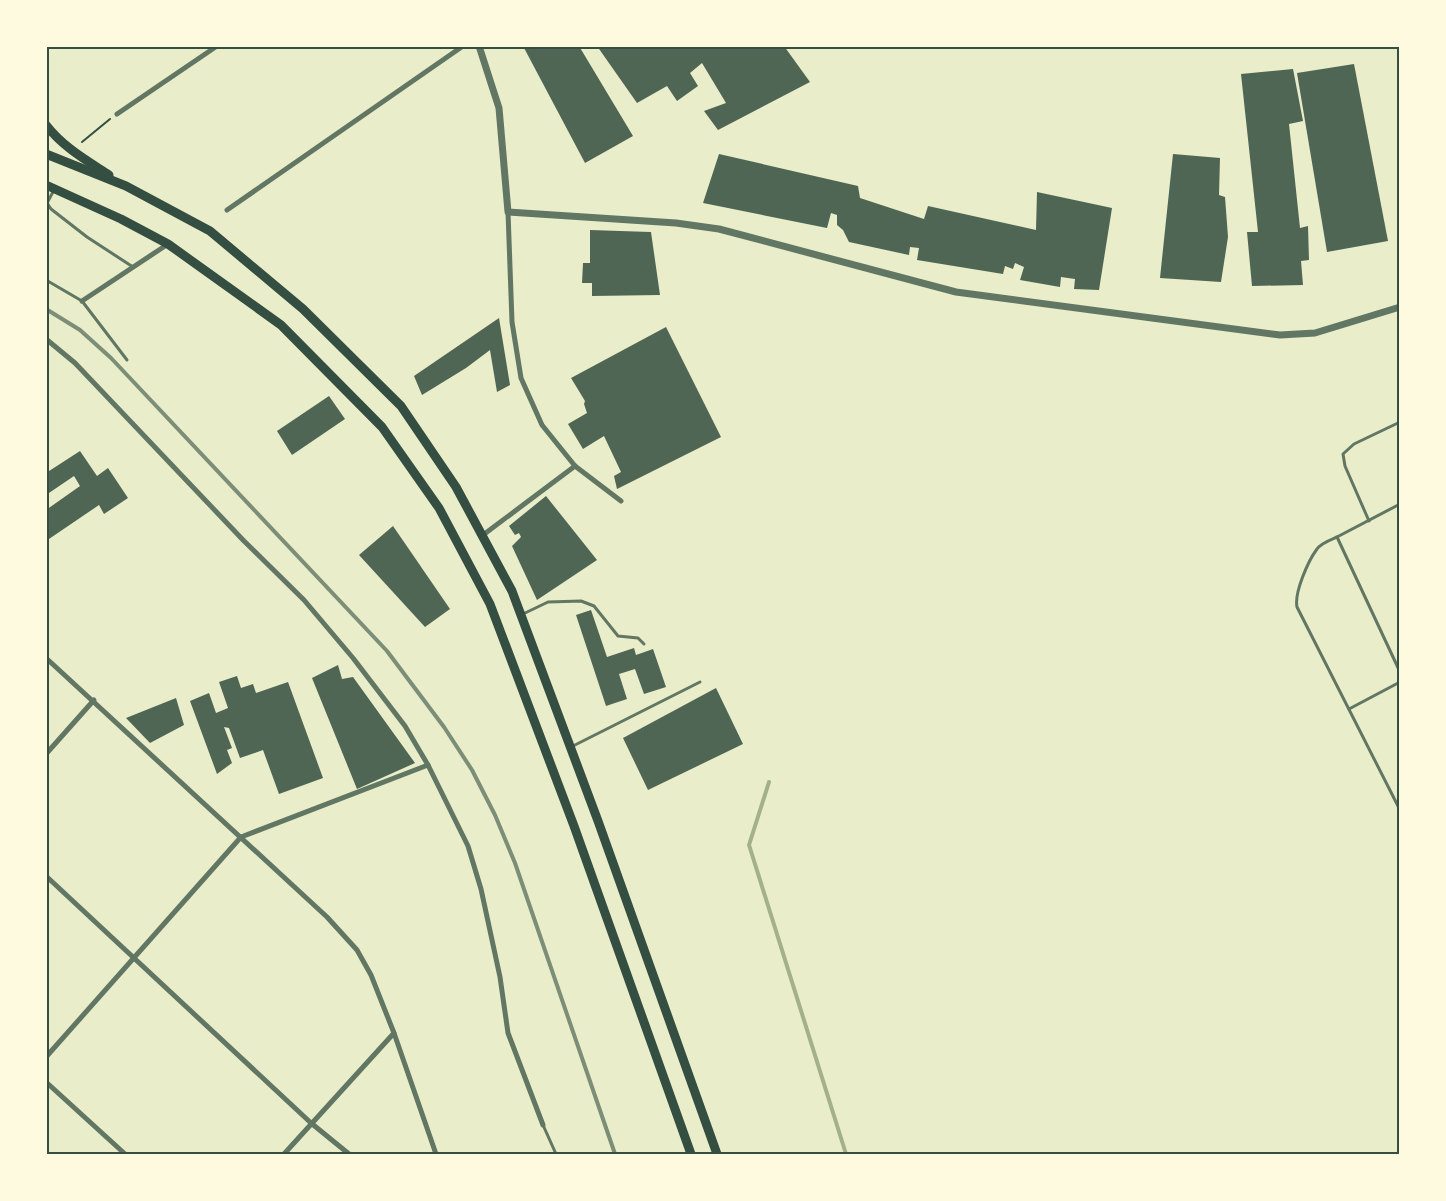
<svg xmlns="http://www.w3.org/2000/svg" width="1446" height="1201" font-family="Arial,sans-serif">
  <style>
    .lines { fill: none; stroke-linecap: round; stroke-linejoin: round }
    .stream { stroke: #a3b18a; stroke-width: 4 }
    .building { fill: #4f6655 }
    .path { stroke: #344e41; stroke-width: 2 }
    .service { stroke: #617663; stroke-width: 3 }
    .minor { stroke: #617663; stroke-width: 5 }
    .tertiary { stroke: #617663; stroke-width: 7 }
    .trunk { stroke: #344e41; stroke-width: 9 }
    .rail { stroke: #7c8e77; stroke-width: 4 }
    .neatline { fill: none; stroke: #344e41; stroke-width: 2 }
  </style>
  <rect width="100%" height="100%" fill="#e9edc9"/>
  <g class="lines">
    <!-- stream -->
    <polyline class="stream" points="769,782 749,845 846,1154"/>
  </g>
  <!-- building -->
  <g class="building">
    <polygon points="523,46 579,46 633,136 585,163"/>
    <polygon points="597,46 784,46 810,82 718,130 704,111 726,103 702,63 690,73 698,86 677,101 667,86 637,103"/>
    <polygon points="1354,64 1388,241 1327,252 1297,73"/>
    <polygon points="1293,69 1303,121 1289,124 1300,228 1308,226 1309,260 1301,261 1303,285 1252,286 1247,232 1258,232 1241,74"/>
    <polygon points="719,154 858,186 860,198 924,219 928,206 1036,230 1037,192 1112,208 1099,290 1074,289 1075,279 1061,277 1060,287 1020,280 1024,267 1015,263 1013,269 1005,266 1003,274 917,260 919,248 910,247 909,255 849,242 843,230 837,225 837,215 831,213 827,228 703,203"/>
    <polygon points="1173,154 1220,158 1219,195 1225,197 1228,237 1221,282 1160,278"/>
    <polygon points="590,230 651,232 660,295 592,296 592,283 582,283 583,263 590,263"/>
    <polygon points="499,318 510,385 497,392 490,350 466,368 422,395 414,376"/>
    <polygon points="666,327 721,437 617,489 614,476 621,472 604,436 583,449 568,424 587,413 584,404 585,401 571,378"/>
    <polygon points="329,396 345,419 292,455 277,431"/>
    <polygon points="80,451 97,476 108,468 128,498 104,514 99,505 46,541 46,510 80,486 74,476 46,495 46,473"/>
    <polygon points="546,496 597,560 537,600 512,546 521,537 519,533 515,535 509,526"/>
    <polygon points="393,526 450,609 425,627 359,555"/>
    <polygon points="591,610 607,657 634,648 636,655 653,649 666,687 644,694 635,669 619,674 627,699 606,706 576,615"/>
    <polygon points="338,665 342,679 353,677 415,763 357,789 312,678"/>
    <polygon points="237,676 241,688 253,684 256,693 288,682 323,778 279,794 263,750 240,758 229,728 224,727 232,748 227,750 232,763 217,774 190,701 209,693 216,713 228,708 219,682"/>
    <polygon points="716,688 743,744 648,790 623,738"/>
    <polygon points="176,698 184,725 150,743 126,718"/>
  </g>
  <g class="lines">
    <!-- path -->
    <polyline class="path" points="82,142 110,119"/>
    <!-- service -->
    <g class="service">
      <polyline points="54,190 47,203 51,209 87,237 133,267"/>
      <polyline points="46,280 82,301 127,360"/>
      <polyline points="1400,504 1337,537 1400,672"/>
      <polyline points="1369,521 1345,466 1343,454 1354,444 1400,422"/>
      <path d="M1337,537C1330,540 1321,543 1317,549C1308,561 1294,593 1297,607L1400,810"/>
      <polyline points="523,614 548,602 581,601 594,606 618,636 638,638 644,644"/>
      <polyline points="1349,709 1400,682"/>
      <polyline points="571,747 700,682"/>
      <polyline points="543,1125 556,1154"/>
    </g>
    <!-- minor -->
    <g class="minor">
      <polyline points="117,114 217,46"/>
      <polyline points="227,210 463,46"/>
      <polyline points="508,212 512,322 521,378 542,425 575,466 621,501"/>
      <polyline points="82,301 168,244"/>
      <polyline points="46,339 75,363 244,541 304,600 353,658 405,726 428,765 468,846 481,889 500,977 508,1033 543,1125"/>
      <polyline points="483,535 575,466"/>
      <polyline points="46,658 327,917 357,950 371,975 394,1033 436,1154"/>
      <polyline points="46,754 94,700"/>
      <polyline points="46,876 311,1123 349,1154"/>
      <polyline points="46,1057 241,837 428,765"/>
      <polyline points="46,1082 125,1154"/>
      <polyline points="284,1154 394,1033"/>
    </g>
    <!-- tertiary -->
    <polyline class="tertiary" points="479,46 499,108 508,212 676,223 719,229 956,292 1280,335 1315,333 1400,307"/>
    <!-- trunk -->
    <g class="trunk">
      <path d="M46,125C63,147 86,160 109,175"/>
      <polyline points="46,154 126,186 210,231 303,309 401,406 456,487 512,591 598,821 717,1154"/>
      <polyline points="46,185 121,219 168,244 281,325 382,427 439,508 490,604 574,826 691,1154"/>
    </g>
    <!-- rail -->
    <polyline class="rail" points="46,309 80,330 111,358 387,651 444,727 472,770 495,815 515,863 615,1154"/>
  </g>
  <!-- border -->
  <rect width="1446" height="1201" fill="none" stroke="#fefae0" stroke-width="96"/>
  <rect x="48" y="48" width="1350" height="1105" class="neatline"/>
</svg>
